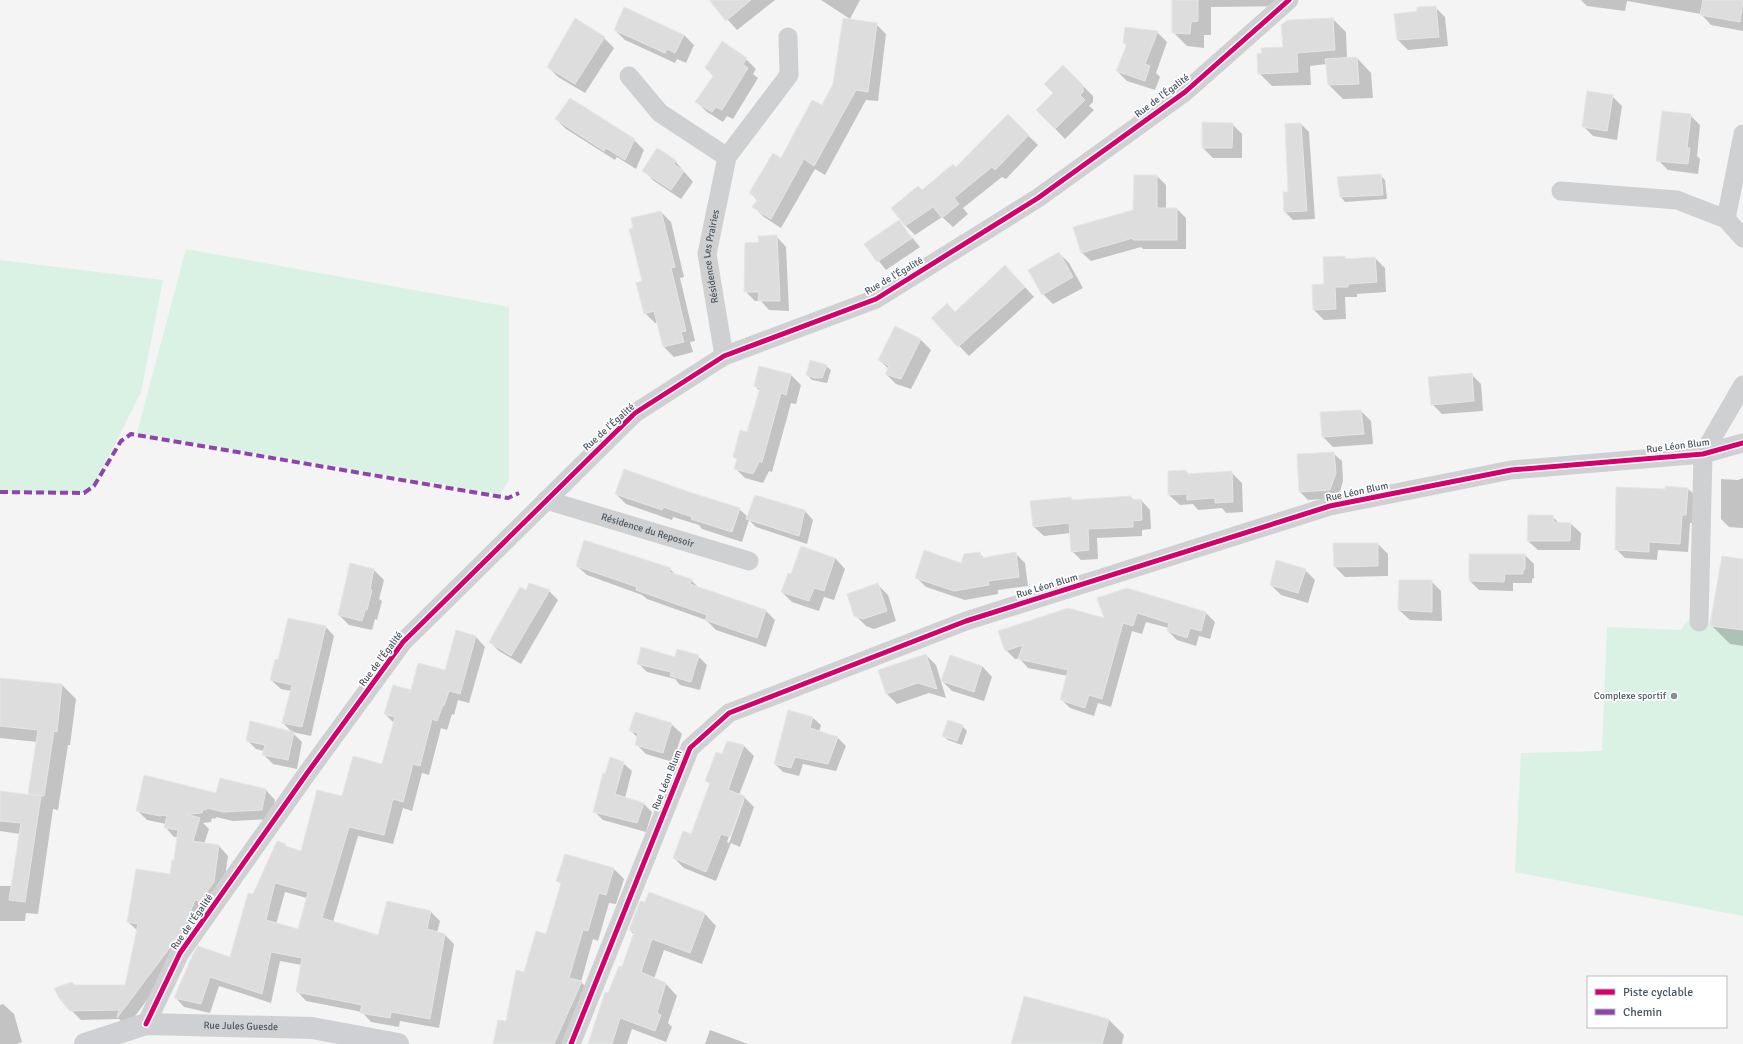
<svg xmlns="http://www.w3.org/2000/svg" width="1743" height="1044" font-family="Signika,sans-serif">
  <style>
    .green { fill: #d9f2e3 }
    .shadow { fill: #0003; fill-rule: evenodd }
    .building { fill: #ddddde; stroke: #e5e6e7; fill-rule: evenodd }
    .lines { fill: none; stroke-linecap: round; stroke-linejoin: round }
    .street { stroke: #ced0d2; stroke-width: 19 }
    .secondary { stroke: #ced0d4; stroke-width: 22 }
    .quiet { stroke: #8e44ad; stroke-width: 4; stroke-dasharray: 8 4; stroke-linecap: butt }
    .cycleway-casing { stroke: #fff; stroke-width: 8 }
    .cycleway { stroke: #d6006c; stroke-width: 5 }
    .poi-dot { fill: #868d94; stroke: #fff; stroke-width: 1.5 }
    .labels { text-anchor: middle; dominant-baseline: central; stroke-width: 3.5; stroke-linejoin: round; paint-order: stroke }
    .street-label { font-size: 10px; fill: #4a5661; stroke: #fff }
    .poi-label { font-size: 10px; fill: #4a5661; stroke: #fff; text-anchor: end }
  </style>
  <rect width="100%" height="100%" fill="#f4f4f4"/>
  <!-- green -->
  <g class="green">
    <polygon points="186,249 509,307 509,479 501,494 137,433"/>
    <polygon points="0,260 163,280 141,392 94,486 84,493 0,492"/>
    <polygon points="1722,556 1743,559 1743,916 1515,872 1521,753 1602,751 1607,627 1681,630 1687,621 1709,625"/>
  </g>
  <!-- shadow -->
  <g class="shadow">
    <polygon points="710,0 775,0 737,30"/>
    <polygon points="821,0 860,0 850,19"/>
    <polygon points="1173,0 1298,0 1294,6 1211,7 1211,35 1204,35 1204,48 1187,46 1173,32"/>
    <polygon points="1581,0 1743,0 1743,31 1711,25 1701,14 1627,1 1625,11 1587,6"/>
    <polygon points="1435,7 1445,17 1448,46 1408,50 1398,40 1395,15 1418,12"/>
    <polygon points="1333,19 1346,32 1347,59 1357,58 1371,73 1373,98 1343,99 1329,85 1326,64 1310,66 1311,85 1272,86 1259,73 1284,48"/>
    <polygon points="876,24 886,34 878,101 866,100 825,175 815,169 781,228 764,217 754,207 758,201 750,193 781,159 822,107"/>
    <polygon points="615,30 684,35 694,45 686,63 677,59 675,63 625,40"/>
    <polygon points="1157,32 1167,42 1156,73 1160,77 1155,90 1127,81 1117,71 1127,46 1124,43"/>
    <polygon points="604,38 614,48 585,93 558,77 548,67"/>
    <polygon points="746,59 756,69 753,74 758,78 733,119 727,116 723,122 707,112 697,102 714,77 706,68"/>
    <polygon points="1063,66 1093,96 1093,102 1089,106 1094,110 1065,139 1037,110 1054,93"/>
    <polygon points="1612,96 1622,106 1617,140 1593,136 1583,126"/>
    <polygon points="1690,115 1700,125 1697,156 1700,159 1698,174 1668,170 1658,160"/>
    <polygon points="1008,116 1038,145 1006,179 1002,177 963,208 968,214 953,227 942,217 915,235 906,226 892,208 957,169"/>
    <polygon points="556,119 634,140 644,150 636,169 617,157 615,160 566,129"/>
    <polygon points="1232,124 1242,134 1242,158 1213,158 1203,148"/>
    <polygon points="1301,124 1309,132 1315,219 1293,220 1285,212"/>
    <polygon points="675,161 693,182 681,199 654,181 644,171"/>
    <polygon points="1380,175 1385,180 1387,199 1345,202 1341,197"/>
    <polygon points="1157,176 1166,185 1166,209 1177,209 1186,218 1186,249 1143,249 1141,247 1091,261 1081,252 1134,211"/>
    <polygon points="661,212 671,222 684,277 680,278 695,341 690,342 693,352 674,357 664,347 658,323 655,323 645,313 643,282"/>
    <polygon points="898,221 920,247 886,270 865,244"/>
    <polygon points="776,236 786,247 789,311 769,310 761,301 755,301 745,291"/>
    <polygon points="1059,253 1069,263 1083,288 1053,304 1043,294 1030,270"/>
    <polygon points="1344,257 1348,260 1375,258 1385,268 1386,292 1357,294 1357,297 1345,297 1346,319 1324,320 1314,310 1325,285"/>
    <polygon points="1015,276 1034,297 969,356 932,318 955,313"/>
    <polygon points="896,328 921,340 931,350 911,389 896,384 886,374 889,369 879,360"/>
    <polygon points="826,366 831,370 827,383 812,380 807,375"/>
    <polygon points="1471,374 1481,384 1483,411 1442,414 1432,404"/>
    <polygon points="791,375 801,385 796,404 791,403 772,472 769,471 763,483 745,478 735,468 737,460 734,457 747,433 760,391 755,386"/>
    <polygon points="1361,411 1371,421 1373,444 1333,447 1323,437"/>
    <polygon points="1333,453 1342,461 1343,481 1338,498 1308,500 1300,492"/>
    <polygon points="1185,471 1190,475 1232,473 1242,483 1243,512 1226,513 1222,508 1198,510 1193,504 1180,505 1169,495"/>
    <polygon points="1743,478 1743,528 1729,527 1721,519 1721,479 1738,480"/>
    <polygon points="1688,489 1697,497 1695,523 1690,523 1688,552 1658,550 1657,560 1625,558 1616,549"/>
    <polygon points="689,493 739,509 748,517 756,496 805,511 813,520 807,544 756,527 749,520 742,542 702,529 699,525 673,517 672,520 626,504 616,494"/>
    <polygon points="1131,497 1134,501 1141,500 1150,510 1151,529 1142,530 1142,536 1097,538 1098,559 1081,560 1072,551 1071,533 1044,536 1034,527 1071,498 1074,501"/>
    <polygon points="1552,516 1559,523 1571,524 1581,533 1580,550 1538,550 1528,541"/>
    <polygon points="1378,544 1388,554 1388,576 1345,577 1335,567"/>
    <polygon points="979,553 984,558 1015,553 1025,563 1028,586 998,590 998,594 965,600 926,587 916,577 961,564"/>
    <polygon points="1525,555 1534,564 1534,578 1532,579 1532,583 1513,583 1513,591 1479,590 1470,581"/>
    <polygon points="835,558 845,569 834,600 824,597 819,611 792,602 782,592 792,576"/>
    <polygon points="1743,560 1743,646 1730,644 1711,625"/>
    <polygon points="577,566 670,569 677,576 691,580 699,588 766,611 775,620 766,647 716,630 706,620 647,599 642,595 587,575"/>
    <polygon points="374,570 384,580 379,599 382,601 377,620 375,619 372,630 349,625 339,615"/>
    <polygon points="1305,570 1315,580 1308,603 1281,595 1271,585"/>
    <polygon points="1431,581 1441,591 1442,621 1410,620 1399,610"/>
    <polygon points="878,585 888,595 896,621 874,629 866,626 855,615"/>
    <polygon points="549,591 558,600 521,664 499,651 490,642 526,592"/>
    <polygon points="1098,599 1206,613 1215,622 1210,639 1199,636 1196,646 1177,640 1168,631 1169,628 1146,622 1142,634 1132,631 1111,707 1098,703 1094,716 1070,708 1061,699 1068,676 1028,668 1020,659 1020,658 1015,659 1006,650 999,631 1106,619"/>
    <polygon points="325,626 334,636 311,736 292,732 283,723 291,691 281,689 271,680 279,661"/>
    <path d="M457,632L476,637L485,647L469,703L458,700L454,715L452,714L447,730L441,728L429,775L422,773L412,811L403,808L393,844L358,836L333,922L379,937L431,912L440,921L437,933L444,934L454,944L439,1028L400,1021L399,1027L371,1022L362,1012L306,1001L297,991L302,965L280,961L271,1003L219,986L210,1013L184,1007L175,997L230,958L253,895L285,845L288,848L302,853L343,797L383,765L394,723L385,714L412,691L446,671ZM285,892L307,898L299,930L276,924Z"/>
    <polygon points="926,655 936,665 946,698 929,693 897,704 887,694 879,671"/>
    <polygon points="698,656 707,665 700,690 680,685 675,679 647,672 638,663"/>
    <polygon points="950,657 982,666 992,677 984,701 952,691 942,681"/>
    <polygon points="0,679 62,685 76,699 70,745 68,745 58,810 53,809 38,914 26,913 25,921 0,921 0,886 12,886 20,834 0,831 0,792 31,796 29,794 37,742 0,738"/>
    <polygon points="813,718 821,725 819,732 838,738 846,746 836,771 803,764 799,776 783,772 775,764"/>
    <polygon points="671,724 682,734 673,762 646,754 636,744 638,738 630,730"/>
    <polygon points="962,726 967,731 962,745 948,740 943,736"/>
    <polygon points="293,733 302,742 297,769 273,764 264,755 264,751 256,749 247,740"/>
    <path d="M728,742L744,746L754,756L739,795L744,797L754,807L740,847L731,843L716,881L684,868L674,858L692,835L711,785L706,781L722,756ZM742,801H744L729,843L727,842Z"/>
    <polygon points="623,763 632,771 625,798 643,803 652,812 646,832 603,820 594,811 605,775"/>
    <polygon points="266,790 275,800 271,819 233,821 216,817 215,819 212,818 211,822 203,823 209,829 204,844 219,846 228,856 223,891 192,939 127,1027 119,1019 81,1020 71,1010 75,986 126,986 138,931 128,922 170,875 175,861 178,837 174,837 165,827 166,824 147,820 137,810 217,794"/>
    <polygon points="565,855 614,869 624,879 616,904 609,903 598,941 593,939 581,982 591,992 569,1044 494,1044 507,1023 525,973 547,935 562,885 557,881"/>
    <polygon points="650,894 705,914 716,926 702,964 664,950 654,979 666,984 677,996 668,1023 672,1027 666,1042 632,1029 627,1044 589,1044 608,995 622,968 634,935 630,930"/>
    <polygon points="3,1004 14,1014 22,1042 17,1044 0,1044 0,1005"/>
    <polygon points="1109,1020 1124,1035 1122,1044 1012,1044"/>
    <polygon points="710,1030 748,1044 705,1044"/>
  </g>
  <!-- building -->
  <g class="building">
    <polygon points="709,0 751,0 726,21"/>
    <polygon points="1172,0 1198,0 1198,21 1191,22 1190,34 1172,33"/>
    <polygon points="1703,0 1743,0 1740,22 1700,15"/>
    <polygon points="1436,6 1439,37 1397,40 1394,14 1417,11 1417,7"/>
    <polygon points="624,7 684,35 675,53 667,49 665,53 614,30"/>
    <polygon points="575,18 605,37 575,84 547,67"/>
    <polygon points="843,18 877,23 868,92 856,90 814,166 804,159 771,219 752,207 758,199 749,193 773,153 781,158 812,100 822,105 833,84"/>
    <polygon points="1333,18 1335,50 1297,53 1298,72 1258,74 1257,54 1262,53 1261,48 1283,47 1281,25 1288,20"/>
    <polygon points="1125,27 1158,31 1145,64 1150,66 1145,81 1116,71 1127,44 1123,43"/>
    <polygon points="722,41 747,58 743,64 748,68 722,110 716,107 712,112 695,102 714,75 705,68"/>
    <polygon points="1357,57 1359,84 1328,85 1325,59"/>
    <polygon points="1063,65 1083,85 1083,92 1080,95 1085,100 1055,129 1036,110 1053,93 1044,84"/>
    <polygon points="1587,91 1613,95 1607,131 1582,127"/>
    <polygon points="570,98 635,139 625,160 606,148 604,151 555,119"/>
    <polygon points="1662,111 1691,114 1687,148 1690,148 1688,164 1656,161"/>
    <polygon points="1008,114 1029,135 995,170 992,167 954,198 959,204 942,218 933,207 905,226 891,208 918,186 922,190 953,164 956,167"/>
    <polygon points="1202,122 1233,123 1232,148 1202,148"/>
    <polygon points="1301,123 1307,211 1284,212 1283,192 1288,192 1285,124"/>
    <polygon points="657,148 676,160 674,164 684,171 671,190 642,171"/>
    <polygon points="1381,174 1383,195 1340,197 1337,177"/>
    <polygon points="1134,175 1157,175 1157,208 1177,208 1177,240 1133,240 1133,238 1081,253 1073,227 1133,210"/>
    <polygon points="661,211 675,267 671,268 686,331 681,332 684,342 663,347 654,311 644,314 636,283 642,281 629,229 633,228 631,218"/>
    <polygon points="899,220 912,238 877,262 864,244"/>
    <polygon points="777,235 780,301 758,301 759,292 744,292 745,243 759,242 758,236"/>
    <polygon points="1059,252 1073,277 1042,295 1028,270"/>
    <polygon points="1345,256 1345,259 1375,257 1377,282 1348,284 1348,287 1335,287 1336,309 1313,310 1312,285 1324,284 1323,257"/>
    <polygon points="1005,265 1025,287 958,347 931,318 947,303 955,312"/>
    <polygon points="895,326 921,339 901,379 885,374 889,366 878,360"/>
    <polygon points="810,360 827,365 822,378 815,378 806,375"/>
    <polygon points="759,366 791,374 786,395 781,393 762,462 759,462 753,474 734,469 737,459 733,457 740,430 747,432 760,388 754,386"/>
    <polygon points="1472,373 1474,401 1431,405 1428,377"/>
    <polygon points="1361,410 1364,434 1322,437 1320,412"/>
    <polygon points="1334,452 1336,473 1330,490 1299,492 1297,454"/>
    <polygon points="624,469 689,492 740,508 732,532 691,519 692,517 663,507 662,510 615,494"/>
    <polygon points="1186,470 1186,474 1232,471 1233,502 1215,503 1215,498 1187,500 1187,494 1168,495 1168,471"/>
    <polygon points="1665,486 1688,488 1686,515 1682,515 1680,544 1649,542 1649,552 1615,550 1616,487 1665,489"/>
    <polygon points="755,495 805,510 799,536 746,519"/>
    <polygon points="1131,496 1131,500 1141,499 1142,520 1133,521 1133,527 1088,529 1089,550 1071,552 1069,523 1033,527 1030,501 1071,497 1072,500"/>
    <polygon points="1528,515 1553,515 1554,522 1571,523 1570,541 1527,541"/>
    <polygon points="584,540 671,568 669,572 692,579 690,584 766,610 757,638 705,620 707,615 636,590 637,587 576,566"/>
    <polygon points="1333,543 1378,543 1378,566 1334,567"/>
    <polygon points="801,546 835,558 824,591 814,588 809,601 781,592 788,573 791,574"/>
    <polygon points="924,550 961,563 964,554 980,552 981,558 1016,552 1019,577 988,581 989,585 954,591 915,578"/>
    <polygon points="1469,554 1525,554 1525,569 1523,570 1523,574 1505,574 1504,582 1469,581"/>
    <polygon points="1722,556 1743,559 1743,630 1710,626"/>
    <polygon points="1276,560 1306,569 1298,593 1270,585"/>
    <polygon points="350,563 374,569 370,589 372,590 367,610 365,610 362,621 338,615"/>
    <polygon points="1399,580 1432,580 1432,612 1398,610"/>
    <polygon points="529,583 550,590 511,656 489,642 520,587 526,590"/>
    <polygon points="878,583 887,611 863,619 854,616 847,594"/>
    <polygon points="1127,588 1206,612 1201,631 1190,628 1187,638 1167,631 1169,623 1137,613 1133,626 1123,623 1102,699 1089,695 1085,708 1060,700 1068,670 1018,659 1023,645 1005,651 998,631 1068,608 1104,618 1097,598"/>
    <polygon points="288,618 326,626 302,727 282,723 292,685 270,680 275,659 278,660"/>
    <path d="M456,630L476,636L460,694L449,691L444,706L443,705L437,721L432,719L420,766L413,764L403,802L393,799L384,835L349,827L322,918L378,935L387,901L431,911L427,929L445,934L430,1019L391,1012L390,1018L360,1013L362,1005L296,992L302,958L271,952L262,994L210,977L201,1004L174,998L193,954L198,946L230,957L248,893L253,894L277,841L286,844L285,846L301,851L317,790L342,796L353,756L382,764L395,717L384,714L393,685L411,690L418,663L445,670ZM275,883L308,892L298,929L266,920Z"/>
    <polygon points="641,647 675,657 677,649 699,655 691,682 670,676 671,672 637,664"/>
    <polygon points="926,654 937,689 918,683 886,694 878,670"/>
    <polygon points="950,655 982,666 974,692 941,681"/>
    <polygon points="0,678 62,684 57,732 54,731 44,796 28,794 38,730 0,726"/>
    <polygon points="788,710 813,717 810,728 838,737 828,764 795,757 791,768 774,764"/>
    <polygon points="635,712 672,723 663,753 635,745 638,733 629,731"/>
    <polygon points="948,720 963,725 957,741 942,736"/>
    <polygon points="250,721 294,732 288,760 262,755 265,745 246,741"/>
    <polygon points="727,741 744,745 728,790 745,796 730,837 721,834 706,872 673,858 683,831 691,834 710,783 705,781 716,752 722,754"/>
    <polygon points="610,757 624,762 615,794 644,803 637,823 593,812 603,773 605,774"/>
    <polygon points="144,775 216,793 220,778 266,789 262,810 223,812 207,808 206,810 203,809 202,813 187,814 200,818 193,841 219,845 214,882 200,901 195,900 183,930 117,1018 119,1010 70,1011 59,998 54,988 72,982 74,985 125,985 138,924 127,922 136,869 170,874 172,860 174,860 178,830 164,828 167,815 160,816 136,811"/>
    <polygon points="0,791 41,796 25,902 9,900 21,823 0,821"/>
    <polygon points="565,854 614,868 606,895 599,893 588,931 583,930 569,978 582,981 554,1044 493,1044 498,1020 506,1021 516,970 524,972 536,931 546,934 561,883 556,881"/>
    <polygon points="649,892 705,913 690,953 652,939 641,972 666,983 657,1013 661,1015 655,1031 620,1018 612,1044 588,1044 605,992 608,993 619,966 622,967 634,932 629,930 640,901 645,902"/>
    <polygon points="1024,996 1109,1019 1102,1044 1011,1044"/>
  </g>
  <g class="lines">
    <!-- street -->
    <g class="street">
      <polyline points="629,76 660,113 727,157"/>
      <polyline points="1743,134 1726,219 1743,238"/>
      <polyline points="1561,191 1677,200 1726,219"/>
      <path id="s1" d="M724,356L707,254L727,157L789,75L788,37"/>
      <path id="s2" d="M546,500L749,561"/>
      <polyline points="1699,622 1703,454 1743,385"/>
      <polyline points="146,1024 180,953 308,772 403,642 635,413 724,356 876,299 1038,198 1185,92 1289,0"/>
      <polyline points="571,1044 690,748 729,713 966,621 1330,506 1511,470 1703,454 1743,443"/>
    </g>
    <!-- secondary -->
    <path class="secondary" id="s3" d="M85,1044L146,1024L312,1028L398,1044"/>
    <!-- quiet -->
    <polyline class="quiet" points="0,492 84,493 94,486 121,441 131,434 508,498 519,493"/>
    <!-- cycleway casing -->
    <g class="cycleway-casing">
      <g id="cycleway">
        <polyline points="146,1024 180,953 308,772 403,642 635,413 724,356 876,299 1038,198 1185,92 1289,0"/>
        <polyline points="571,1044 690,748 729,713 966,621 1330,506 1511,470 1703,454 1743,443"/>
      </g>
    </g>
    <!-- cycleway -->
    <use href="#cycleway" class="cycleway"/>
  </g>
  <!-- markers -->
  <circle class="poi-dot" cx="1674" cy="696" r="4"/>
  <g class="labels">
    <!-- street labels -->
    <g class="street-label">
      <text transform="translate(1162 96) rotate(-37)">Rue de l'Égalité</text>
      <text stroke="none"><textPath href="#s1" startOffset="101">Résidence Les Prairies</textPath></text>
      <text transform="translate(894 276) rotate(-30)">Rue de l'Égalité</text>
      <text transform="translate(609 427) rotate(-42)">Rue de l'Égalité</text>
      <text transform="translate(1678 446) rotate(-7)">Rue Léon Blum</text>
      <text transform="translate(1357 492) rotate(-12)">Rue Léon Blum</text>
      <text stroke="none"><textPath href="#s2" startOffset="106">Résidence du Reposoir</textPath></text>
      <text transform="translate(1047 586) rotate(-17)">Rue Léon Blum</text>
      <text transform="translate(381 659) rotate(-53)">Rue de l'Égalité</text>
      <text transform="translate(667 780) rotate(-68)">Rue Léon Blum</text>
      <text transform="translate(192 922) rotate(-55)">Rue de l'Égalité</text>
      <text stroke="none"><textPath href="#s3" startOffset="159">Rue Jules Guesde</textPath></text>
    </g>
    <!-- poi labels -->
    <g class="poi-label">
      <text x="1666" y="696">Complexe sportif</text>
    </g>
  </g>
  <!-- legend -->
  <rect x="1587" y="976" width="140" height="52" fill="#ffffff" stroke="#b7bbc0"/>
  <rect x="1595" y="989" width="20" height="6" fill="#d6006c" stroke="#b7bbc0"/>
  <text x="1623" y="996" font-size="12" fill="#4a5661">Piste cyclable</text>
  <rect x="1595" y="1009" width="20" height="6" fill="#8e44ad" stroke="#b7bbc0"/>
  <text x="1623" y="1016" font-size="12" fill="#4a5661">Chemin</text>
</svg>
